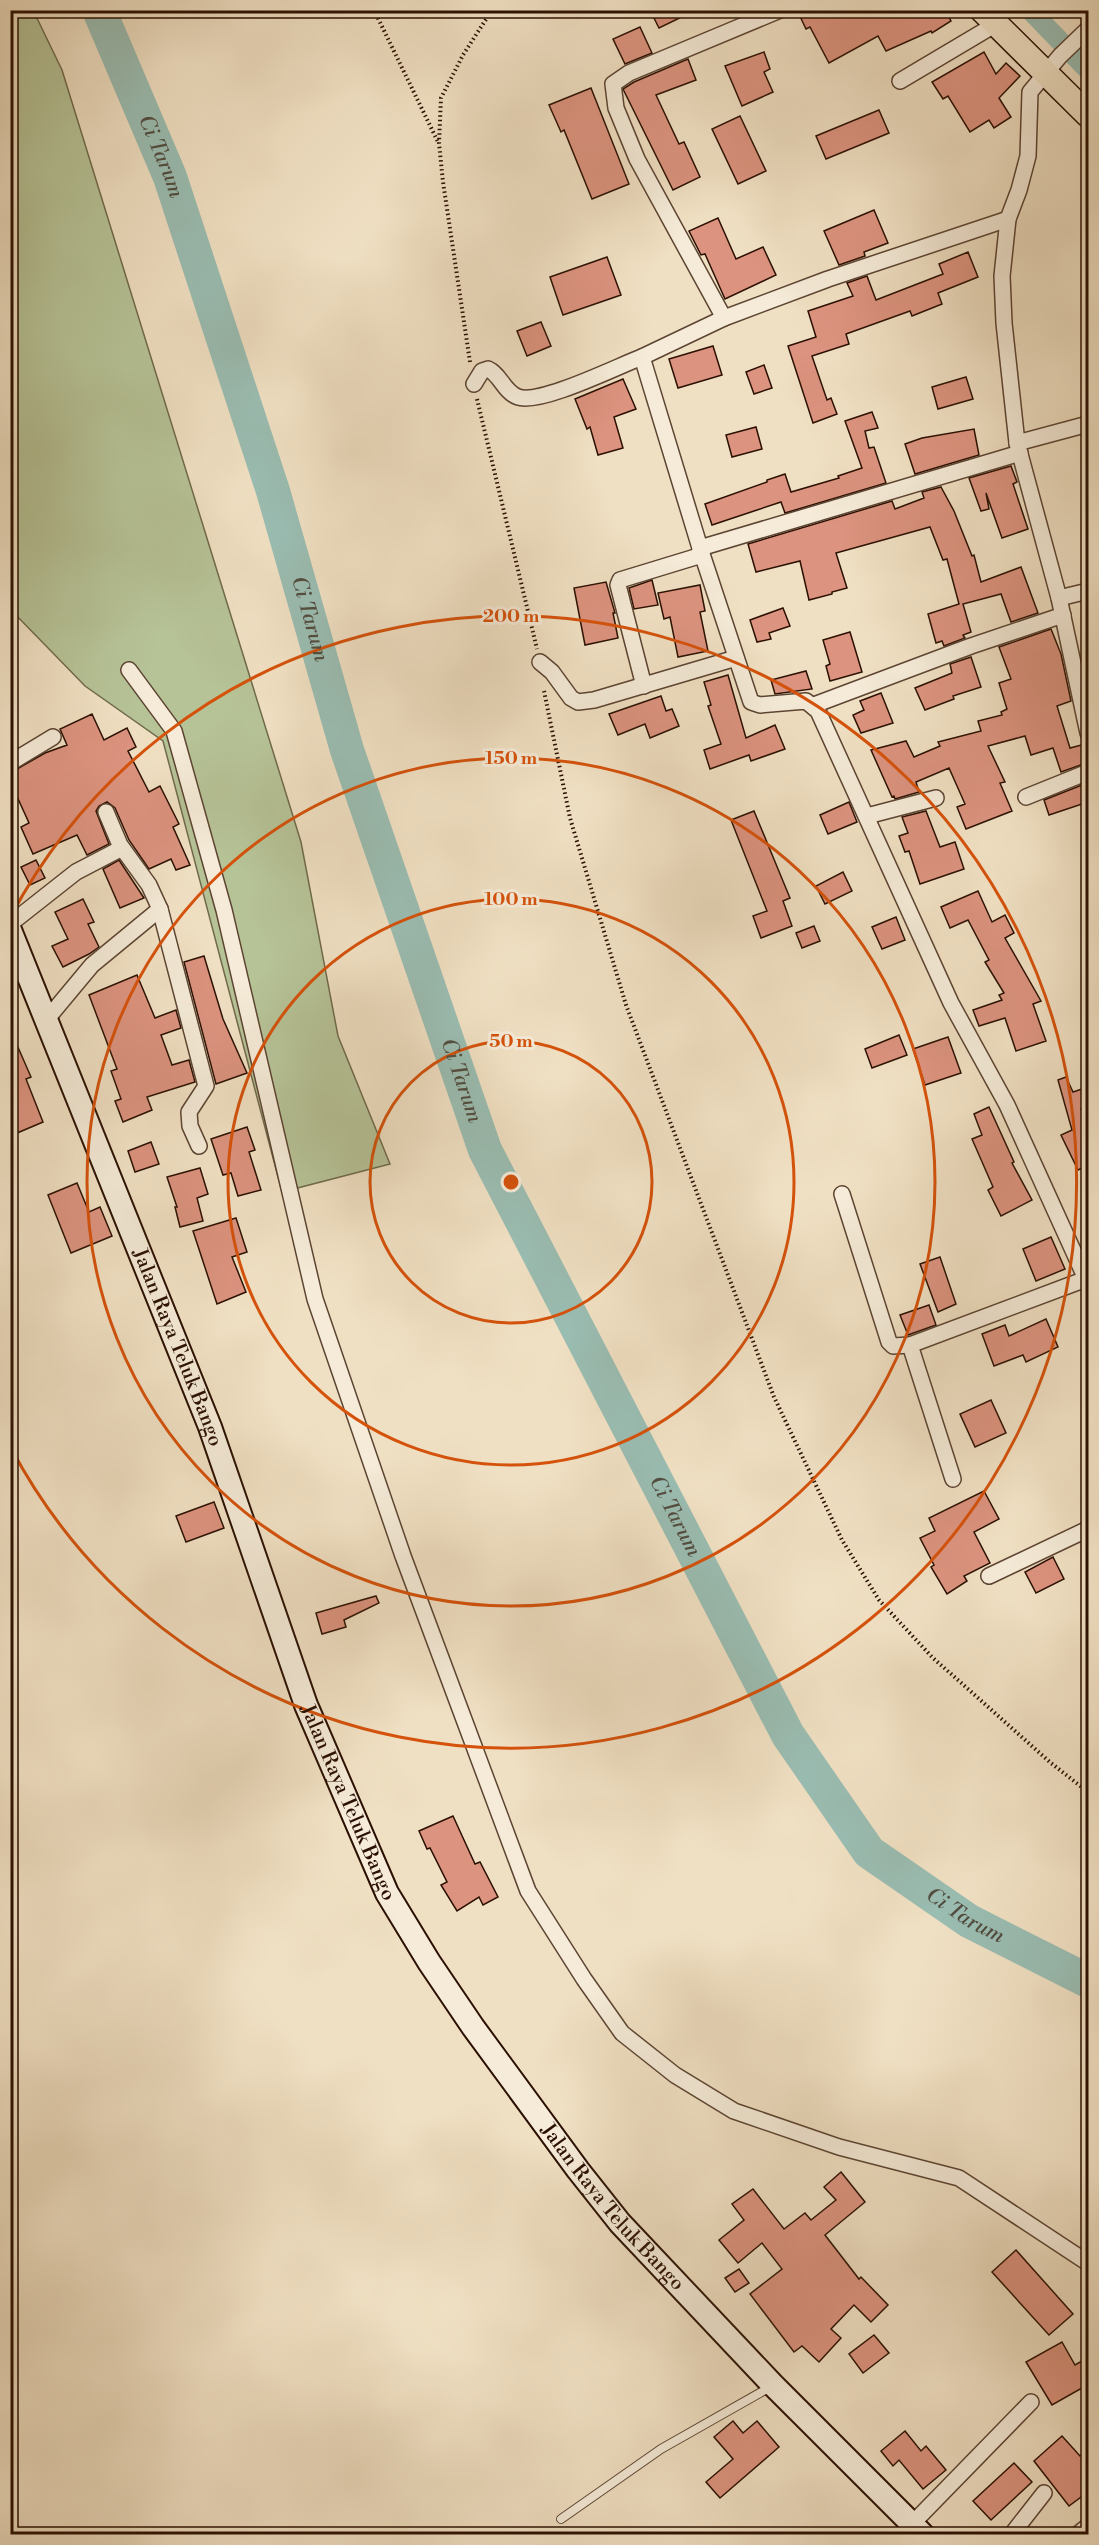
<svg xmlns="http://www.w3.org/2000/svg" width="1099" height="2545" font-family="'Libre Bodoni',serif">
  <style>
    .green { fill: #b6c397; stroke: #706a4c; stroke-width: 1.5 }
    .lines { fill: none; stroke-linecap: round; stroke-linejoin: round }
    .canal { stroke: #9abdb2; stroke-width: 20 }
    .river { stroke: #9abdb2; stroke-width: 34 }
    .building { fill: #dc937f; stroke: #2b1002; stroke-width: 1.5 }
    .service-casing { stroke: #5c4432; stroke-width: 10 }
    .minor-casing { stroke: #5c4432; stroke-width: 18 }
    .secondary-casing { stroke: #2b1002; stroke-width: 26 }
    .primary-casing { stroke: #2b1002; stroke-width: 27 }
    .path { stroke: #2b1002; stroke-width: 4; stroke-dasharray: 1.5 3; stroke-linecap: butt }
    .service { stroke: #f5ebd8; stroke-width: 8 }
    .minor { stroke: #f5ebd8; stroke-width: 15 }
    .secondary { stroke: #f5ebd8; stroke-width: 22 }
    .primary { stroke: #f0e0c3; stroke-width: 24 }
    .ring { fill: none; stroke: #d5520b; stroke-width: 3 }
    .labels { text-anchor: middle; dominant-baseline: central; stroke-width: 6; stroke-linejoin: round; paint-order: stroke }
    .street-label { font-size: 20px; fill: #2b1002; stroke: #f5ebd8 }
    .water-label { font-size: 21px; font-style: italic; fill: #524d40; stroke: #f5ebd8 }
    .centre { fill: #d5520b; stroke: #f5ebd8; stroke-width: 3 }
    .ring-label { font-size: 18px; text-anchor: middle; font-weight: bold; fill: #d5520b; stroke: #f5ebd8; stroke-width: 6; stroke-linejoin: round; paint-order: stroke }
  </style>
  <rect width="100%" height="100%" fill="#f0e0c3"/>
  <filter id="stains"><feTurbulence type="fractalNoise" baseFrequency=".00333" numOctaves="4"/><feColorMatrix values="0 0 0 0 .2 0 0 0 0 .09 0 0 0 0 .02 0 0 0 .5 -.17"/></filter>
  <radialGradient id="worn" r=".72"><stop offset=".6" stop-color="#630" stop-opacity="0"/><stop offset="1" stop-color="#630" stop-opacity=".3"/></radialGradient>
  <!-- green -->
  <polygon class="green" points="33,10 62,70 301,842 338,1036 390,1164 282,1192 163,741 85,686 11,610 10,11"/>
  <g class="lines">
    <!-- canal -->
    <polyline class="canal" points="1030,10 1088,70"/>
    <!-- river -->
    <path class="river" id="s1" d="M99,10L170,177L273,491L347,750L485,1150L788,1735L869,1852L969,1921L1088,1981"/>
  </g>
  <!-- building -->
  <g class="building">
    <polygon points="650,10 696,10 659,28"/>
    <polygon points="797,10 945,10 951,21 932,33 931,31 886,51 878,36 829,63 810,27 806,29"/>
    <polygon points="640,27 652,53 625,64 613,39"/>
    <polygon points="764,52 770,69 764,72 773,92 742,106 725,66"/>
    <polygon points="984,52 996,74 1006,63 1020,76 999,98 1011,117 994,128 989,120 970,132 948,96 943,99 932,82"/>
    <polygon points="688,59 696,80 656,95 679,144 684,142 700,177 673,190 623,89 634,82"/>
    <polygon points="591,88 629,184 592,199 564,130 561,132 549,105"/>
    <polygon points="879,110 889,133 826,159 816,136"/>
    <polygon points="740,116 766,171 738,184 712,129"/>
    <polygon points="874,210 888,243 864,252 865,256 839,265 824,231"/>
    <polygon points="718,218 736,259 763,247 776,275 725,299 705,254 701,255 689,231"/>
    <polygon points="968,252 978,277 938,293 942,304 912,316 910,311 846,334 849,344 812,356 827,400 831,398 837,414 813,423 788,346 816,337 808,311 853,296 847,283 867,276 876,300 943,274 939,264"/>
    <polygon points="607,257 621,295 563,315 550,277"/>
    <polygon points="541,322 551,346 527,356 517,331"/>
    <polygon points="713,346 722,375 678,388 669,359"/>
    <polygon points="764,365 772,388 754,394 746,372"/>
    <polygon points="966,377 973,399 938,409 932,387"/>
    <polygon points="623,379 636,409 614,417 623,448 598,455 590,427 587,429 575,399"/>
    <polygon points="872,412 878,428 865,431 869,448 874,447 886,483 785,513 781,502 712,525 705,504 767,482 767,480 785,474 791,492 839,478 838,476 862,468 845,421"/>
    <polygon points="756,427 762,449 732,457 726,435"/>
    <polygon points="974,429 979,455 915,474 905,444 922,438"/>
    <polygon points="1011,466 1017,482 1013,484 1028,529 1002,538 986,493 989,509 981,511 969,478"/>
    <polygon points="941,487 954,511 972,556 974,555 981,582 1021,567 1038,613 1011,622 1001,594 963,604 971,632 963,635 965,638 944,646 942,641 936,643 928,614 959,604 947,559 943,560 930,527 836,553 847,588 832,592 832,594 809,600 800,561 756,572 748,544 892,501 895,509 924,498 922,492"/>
    <polygon points="652,580 658,605 634,609 629,588"/>
    <polygon points="606,582 615,613 613,613 618,638 585,645 574,588"/>
    <polygon points="700,585 705,611 700,612 708,651 678,657 670,617 664,619 658,593"/>
    <polygon points="783,608 790,626 769,633 771,639 757,642 750,620"/>
    <polygon points="1051,629 1061,654 1071,701 1057,706 1070,748 1089,743 1089,762 1061,772 1053,748 1031,755 1025,736 988,746 1005,782 1000,783 1012,811 966,829 957,807 965,804 949,768 916,782 919,792 895,799 894,796 892,797 871,750 906,741 914,757 940,746 938,742 981,731 978,721 1002,715 1001,712 1007,709 999,683 1011,679 999,647"/>
    <polygon points="850,632 862,672 830,681 826,666 830,664 823,640"/>
    <polygon points="971,657 981,687 953,696 954,699 925,710 915,688 952,673 950,664"/>
    <polygon points="806,671 812,689 775,694 771,680"/>
    <polygon points="728,675 746,738 775,725 785,749 751,761 749,755 710,769 704,750 721,744 708,706 711,705 704,682"/>
    <polygon points="881,693 893,723 861,733 853,715 864,710 860,701"/>
    <polygon points="661,696 666,711 672,709 679,726 650,738 645,724 618,735 609,714"/>
    <polygon points="92,714 104,740 127,728 136,747 128,751 149,792 160,786 179,824 173,827 190,865 176,870 171,859 149,869 129,840 115,808 107,802 99,806 96,811 109,844 87,855 77,835 33,854 21,827 29,823 14,790 10,792 10,773 45,753 67,745 60,729"/>
    <polygon points="1082,785 1088,802 1049,815 1044,800"/>
    <polygon points="849,802 857,822 828,834 820,815"/>
    <polygon points="754,811 790,898 783,901 792,926 761,938 753,916 767,911 731,820"/>
    <polygon points="926,811 940,847 955,842 964,869 920,884 909,851 905,852 899,836 908,833 902,817"/>
    <polygon points="36,860 45,878 30,885 21,867"/>
    <polygon points="119,860 144,898 120,908 103,869"/>
    <polygon points="843,872 852,891 825,904 816,886"/>
    <polygon points="978,891 992,922 1005,915 1014,933 1005,938 1041,1001 1033,1004 1046,1041 1016,1051 1005,1018 979,1026 973,1010 1002,1000 999,995 1004,993 985,962 989,960 968,920 950,928 941,907"/>
    <polygon points="83,899 94,922 88,924 99,947 89,954 63,967 52,946 68,939 55,912"/>
    <polygon points="896,917 905,940 882,949 872,927"/>
    <polygon points="814,926 820,941 802,948 796,933"/>
    <polygon points="204,956 223,1019 247,1073 216,1084 184,962"/>
    <polygon points="137,975 155,1018 176,1010 181,1028 161,1035 172,1065 189,1060 195,1082 147,1097 152,1110 123,1122 115,1101 121,1099 111,1071 117,1069 89,995"/>
    <polygon points="10,1029 31,1077 26,1079 43,1122 10,1136"/>
    <polygon points="899,1035 907,1055 872,1068 865,1049"/>
    <polygon points="948,1037 961,1073 925,1085 913,1049"/>
    <polygon points="1066,1077 1073,1092 1085,1088 1089,1101 1089,1107 1081,1109 1089,1125 1089,1165 1078,1170 1061,1135 1072,1130 1058,1080"/>
    <polygon points="989,1107 1014,1162 1012,1163 1032,1200 1001,1216 988,1190 993,1187 972,1139 982,1135 974,1114"/>
    <polygon points="247,1127 255,1150 249,1152 261,1190 238,1196 231,1173 223,1175 211,1139"/>
    <polygon points="151,1142 159,1164 135,1172 128,1151"/>
    <polygon points="200,1168 208,1194 197,1198 203,1221 180,1227 175,1207 177,1207 167,1177"/>
    <polygon points="77,1183 89,1212 100,1207 112,1236 71,1253 48,1195"/>
    <polygon points="236,1218 247,1252 232,1257 246,1292 217,1304 193,1231"/>
    <polygon points="1051,1237 1065,1269 1036,1281 1023,1249"/>
    <polygon points="940,1257 956,1304 938,1312 920,1264"/>
    <polygon points="929,1305 936,1325 908,1335 900,1315"/>
    <polygon points="1046,1319 1058,1347 1026,1362 1023,1355 994,1366 982,1334 1005,1325 1009,1336"/>
    <polygon points="991,1400 1006,1433 975,1447 960,1414"/>
    <polygon points="984,1491 999,1519 974,1532 990,1563 964,1576 967,1581 947,1594 931,1567 934,1565 920,1538 935,1531 929,1518"/>
    <polygon points="214,1502 224,1528 186,1542 176,1516"/>
    <polygon points="1053,1557 1064,1579 1036,1593 1025,1572"/>
    <polygon points="376,1596 379,1603 344,1620 346,1627 322,1634 316,1613"/>
    <polygon points="453,1816 475,1864 480,1862 498,1897 483,1905 479,1897 457,1911 441,1885 447,1882 430,1848 427,1849 419,1831"/>
    <polygon points="841,2172 865,2202 825,2235 859,2279 861,2277 888,2305 871,2322 854,2305 831,2329 841,2338 819,2362 802,2346 794,2352 750,2294 782,2269 762,2243 738,2263 719,2240 744,2220 732,2204 753,2189 784,2229 805,2213 811,2220 836,2200 824,2187"/>
    <polygon points="1016,2250 1073,2314 1049,2335 992,2272"/>
    <polygon points="739,2269 749,2283 735,2292 725,2278"/>
    <polygon points="874,2335 889,2353 863,2373 849,2354"/>
    <polygon points="1062,2342 1075,2365 1089,2357 1089,2384 1052,2405 1026,2362"/>
    <polygon points="733,2421 743,2433 757,2421 779,2447 720,2498 706,2482 733,2459 714,2437"/>
    <polygon points="905,2431 921,2451 926,2446 946,2470 923,2489 899,2460 893,2466 881,2451"/>
    <polygon points="1062,2436 1080,2456 1089,2448 1089,2491 1069,2506 1034,2461"/>
    <polygon points="1014,2463 1032,2482 991,2520 973,2501"/>
  </g>
  <g class="lines">
    <!-- service casing -->
    <g class="service-casing">
      <polyline id="service" points="561,2519 661,2449 772,2386"/>
    </g>
    <!-- minor casing -->
    <g class="minor-casing">
      <g id="minor">
        <polyline points="1088,29 1060,56 1030,92 1028,156 1019,190 1008,219 1002,276 1004,323 1017,443 1059,598 1088,733"/>
        <polyline points="900,81 996,24"/>
        <polyline points="1008,219 828,279 724,318 642,357 700,548 751,702 760,705 806,701 818,711 951,1003 1007,1105 1086,1279 1088,1278"/>
        <polyline points="724,318 637,159 616,108 613,84 629,73 780,10"/>
        <path d="M474,384L482,371L488,369C500,374 504,392 518,397C540,405 618,366 642,357"/>
        <polyline points="1017,443 1088,424"/>
        <polyline points="700,548 1020,453"/>
        <polyline points="1059,598 1088,591"/>
        <polyline points="540,662 552,672 571,698 578,702 594,700 736,658"/>
        <polyline points="129,670 174,731 224,910 315,1299 403,1556 528,1891 584,1979 622,2033 675,2075 734,2111 839,2147 959,2178 1088,2263"/>
        <polyline points="644,686 618,585 620,580 702,555"/>
        <polyline points="814,705 971,646 1063,615"/>
        <polyline points="10,763 53,737"/>
        <polyline points="1026,797 1088,772"/>
        <polyline points="106,812 120,845 149,885 160,909 206,1086 189,1112 190,1126 199,1146"/>
        <polyline points="867,816 936,798"/>
        <polyline points="10,924 76,872 122,848"/>
        <polyline points="47,1019 92,965 160,909"/>
        <polyline points="842,1194 889,1342 893,1346 910,1345 1086,1279"/>
        <polyline points="910,1345 953,1479"/>
        <polyline points="989,1576 1088,1529"/>
        <polyline points="912,2524 1031,2402"/>
        <polyline points="1012,2534 1044,2493"/>
        <polyline points="1078,2534 1088,2526"/>
      </g>
    </g>
    <!-- secondary casing -->
    <g class="secondary-casing">
      <g id="secondary">
        <path id="s2" d="M10,930L210,1427L306,1705L387,1893L429,1962L473,2027L578,2170L620,2223L773,2385L922,2534"/>
      </g>
    </g>
    <!-- primary casing -->
    <g class="primary-casing">
      <polyline id="primary" points="982,10 1088,115"/>
    </g>
    <!-- path -->
    <g class="path">
      <polyline points="374,10 438,142"/>
      <polyline points="470,362 443,182 439,143 441,98 463,55 492,10"/>
      <polyline points="477,399 537,649"/>
      <polyline points="544,691 570,818 626,1005 774,1397 842,1540 879,1600 932,1657 1051,1763 1088,1792"/>
    </g>
    <!-- service -->
    <use href="#service" class="service"/>
    <!-- minor -->
    <use href="#minor" class="minor"/>
    <!-- secondary -->
    <use href="#secondary" class="secondary"/>
    <!-- primary -->
    <use href="#primary" class="primary"/>
  </g>
  <!-- distance rings -->
  <g class="ring">
    <circle cx="511" cy="1182" r="141"/>
    <circle cx="511" cy="1182" r="283"/>
    <circle cx="511" cy="1182" r="424"/>
    <path d="M11 916A566 566 0 1 1 11 1448"/>
  </g>
  <g class="labels">
    <!-- street labels -->
    <g class="street-label">
      <text stroke="none"><textPath href="#s2" startOffset="450">Jalan Raya Teluk Bango</textPath></text>
      <text stroke="none"><textPath href="#s2" startOffset="936">Jalan Raya Teluk Bango</textPath></text>
      <text stroke="none"><textPath href="#s2" startOffset="1422">Jalan Raya Teluk Bango</textPath></text>
    </g>
    <!-- water labels -->
    <g class="water-label">
      <text stroke="none"><textPath href="#s1" startOffset="159">Ci Tarum</textPath></text>
      <text stroke="none"><textPath href="#s1" startOffset="645">Ci Tarum</textPath></text>
      <text stroke="none"><textPath href="#s1" startOffset="1131">Ci Tarum</textPath></text>
      <text stroke="none"><textPath href="#s1" startOffset="1617">Ci Tarum</textPath></text>
      <text stroke="none"><textPath href="#s1" startOffset="2121">Ci Tarum</textPath></text>
    </g>
  </g>
  <circle cx="511" cy="1182" r="9" class="centre"/>
  <g class="ring-label">
    <text x="511" y="622">200 m</text>
    <text x="511" y="764">150 m</text>
    <text x="511" y="905">100 m</text>
    <text x="511" y="1047">50 m</text>
  </g>
  <!-- margin -->
  <rect width="1099" height="2545" fill="none" stroke="#f0e0c3" stroke-width="36"/>
  <rect x="12" y="12" width="1075" height="2521" fill="none" stroke="#2b1002" stroke-width="3"/>
  <rect x="18" y="18" width="1063" height="2509" fill="none" stroke="#2b1002" stroke-width="1.5"/>
  <rect width="100%" height="100%" filter="url(#stains)"/>
  <rect width="100%" height="100%" fill="url(#worn)"/>
</svg>
